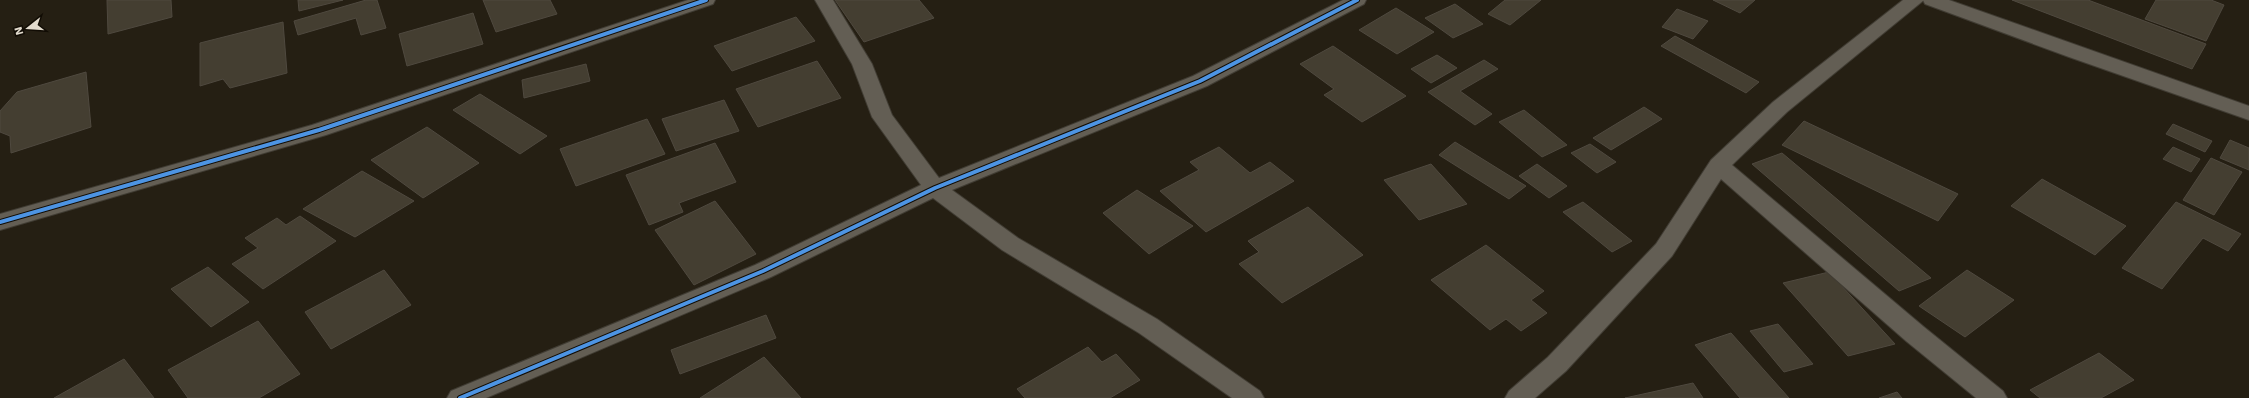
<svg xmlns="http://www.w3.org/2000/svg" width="2249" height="398" font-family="'Work Sans',sans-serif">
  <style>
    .building { fill: #443e31; stroke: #4f493f }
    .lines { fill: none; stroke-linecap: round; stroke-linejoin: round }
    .minor-casing { stroke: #403c33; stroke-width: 2 }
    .tertiary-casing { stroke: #403c33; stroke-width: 2 }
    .minor { fill: #635e54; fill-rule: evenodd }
    .tertiary { fill: #635e54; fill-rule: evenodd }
    .cycleway-casing { stroke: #110c04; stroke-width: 6 }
    .cycleway { stroke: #4d94e3; stroke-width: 4 }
  </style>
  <rect width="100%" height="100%" fill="#251f13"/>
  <!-- building -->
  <g class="building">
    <polygon points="107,0 171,0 172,17 108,34"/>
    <polygon points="298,0 343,0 299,11"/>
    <polygon points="366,0 377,0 386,28 361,35 356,18 298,35 294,21"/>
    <polygon points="483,0 550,0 557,14 496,32"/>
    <polygon points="835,0 919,0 934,18 864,42"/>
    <polygon points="1505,0 1541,0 1510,25 1488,14"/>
    <polygon points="1713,0 1755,0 1740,13"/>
    <polygon points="2012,0 2088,0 2206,44 2192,69"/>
    <polygon points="2156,0 2211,0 2224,5 2206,41 2145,19"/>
    <polygon points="1455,4 1483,24 1453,38 1425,18"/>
    <polygon points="1396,8 1434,32 1397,54 1359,30"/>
    <polygon points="1677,9 1708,21 1693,39 1662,27"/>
    <polygon points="473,13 483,44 407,66 399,34"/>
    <polygon points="796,17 815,41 732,71 714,46"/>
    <polygon points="283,22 287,73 230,88 223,79 200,86 200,43"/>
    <polygon points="1675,36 1759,82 1746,93 1661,46"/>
    <polygon points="1333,46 1406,96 1362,122 1324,95 1334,89 1300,64"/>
    <polygon points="1437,55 1457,68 1431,83 1411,69"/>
    <polygon points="1484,60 1498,69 1460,91 1492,114 1475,125 1428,92"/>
    <polygon points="817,61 841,98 758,127 736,89"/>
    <polygon points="586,64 590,81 524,98 522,80"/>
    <polygon points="86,72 91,127 11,153 10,136 0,132 0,111 17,92"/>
    <polygon points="480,94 547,136 520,154 453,110"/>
    <polygon points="724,100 739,131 676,151 662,119"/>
    <polygon points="1644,107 1662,119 1611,150 1593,138"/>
    <polygon points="1524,110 1567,145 1542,157 1499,122"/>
    <polygon points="647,119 665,154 576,186 560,149"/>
    <polygon points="1804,121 1958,194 1938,221 1782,145"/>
    <polygon points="2173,124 2212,141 2205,152 2166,134"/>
    <polygon points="427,127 479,163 423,198 371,160"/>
    <polygon points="2230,140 2249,148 2249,170 2220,158"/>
    <polygon points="1455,142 1526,186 1509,199 1439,155"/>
    <polygon points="715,143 736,182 679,203 683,212 649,225 626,175"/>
    <polygon points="1590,144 1616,162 1597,173 1571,153"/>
    <polygon points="1219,147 1250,173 1270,162 1294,181 1206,232 1160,191 1199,170 1190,162"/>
    <polygon points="2173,147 2200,159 2191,172 2163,159"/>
    <polygon points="1782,153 1931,278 1899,291 1752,164"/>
    <polygon points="2211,158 2242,172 2214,215 2183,200"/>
    <polygon points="1431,164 1467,204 1419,220 1384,180"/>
    <polygon points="1537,164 1567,186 1549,198 1519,176"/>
    <polygon points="362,171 414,201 355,237 303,209"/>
    <polygon points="2042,179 2126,226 2095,255 2011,206"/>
    <polygon points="1137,190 1193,226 1149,254 1103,213"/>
    <polygon points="715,201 756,254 694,285 655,230"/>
    <polygon points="1583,202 1632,241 1612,252 1563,212"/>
    <polygon points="2176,202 2241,234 2228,251 2203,238 2162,289 2122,268"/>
    <polygon points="1308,207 1363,255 1282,303 1239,264 1259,252 1248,241"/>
    <polygon points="300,216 336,241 263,289 232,264 258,248 245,238 277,218 286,225"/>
    <polygon points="1486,245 1544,291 1531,300 1547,313 1521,331 1506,319 1490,330 1431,280"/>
    <polygon points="208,267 249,302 211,327 171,289"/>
    <polygon points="384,270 411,305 331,349 305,312"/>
    <polygon points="1967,270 2014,300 1965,337 1919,306"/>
    <polygon points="1829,272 1895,344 1848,356 1783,283"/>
    <polygon points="766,315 776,338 680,374 671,350"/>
    <polygon points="258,321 300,374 259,398 188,398 168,370"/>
    <polygon points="1778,324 1813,364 1784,372 1750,331"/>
    <polygon points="1731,333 1789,398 1740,398 1695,345"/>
    <polygon points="1088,347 1102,362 1116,354 1140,380 1110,398 1025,398 1017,389"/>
    <polygon points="2099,353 2134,380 2101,398 2040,398 2030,390"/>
    <polygon points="764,357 801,398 700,398"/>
    <polygon points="124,359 154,398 54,398"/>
    <polygon points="1693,383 1703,398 1625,398"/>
    <polygon points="1897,392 1902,398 1879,398"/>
  </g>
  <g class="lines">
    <!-- minor casing -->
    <g class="minor-casing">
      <g id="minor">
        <polygon points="688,0 715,0 713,4 326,135 0,230 0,214 312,125"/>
        <polygon points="815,0 833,0 872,64 892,115 939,178 1193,76 1343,0 1366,0 1364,4 1207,86 952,190 1018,238 1157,319 1260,391 1264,398 1232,398 1139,333 1002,250 933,198 771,277 486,398 447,398 451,391 755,265 921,185 872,117 852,64"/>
        <polygon points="1903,0 1924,0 1787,112 1732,165 1924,327 2003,391 2007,398 1976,398 1906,341 1721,179 1672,256 1566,371 1535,398 1505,398 1509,391 1548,357 1656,244 1711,160 1773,102"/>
      </g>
    </g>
    <!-- tertiary casing -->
    <g class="tertiary-casing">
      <polygon id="tertiary" points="1923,0 1949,0 2249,106 2249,120 2069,57 1925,4"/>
    </g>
    <!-- minor -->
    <use href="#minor" class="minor"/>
    <!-- tertiary -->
    <use href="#tertiary" class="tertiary"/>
    <!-- cycleway casing -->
    <g class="cycleway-casing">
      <g id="cycleway">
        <polyline points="0,222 319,130 706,0"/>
        <polyline points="460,398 763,271 935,188 1200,81 1357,0"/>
      </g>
    </g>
    <!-- cycleway -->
    <use href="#cycleway" class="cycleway"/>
  </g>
  <!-- north arrow -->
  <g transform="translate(28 28) rotate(253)" stroke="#110c04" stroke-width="3" paint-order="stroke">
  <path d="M0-3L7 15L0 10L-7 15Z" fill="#e2dbcd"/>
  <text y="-6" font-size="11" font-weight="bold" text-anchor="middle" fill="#e2dbcd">N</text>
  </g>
</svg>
